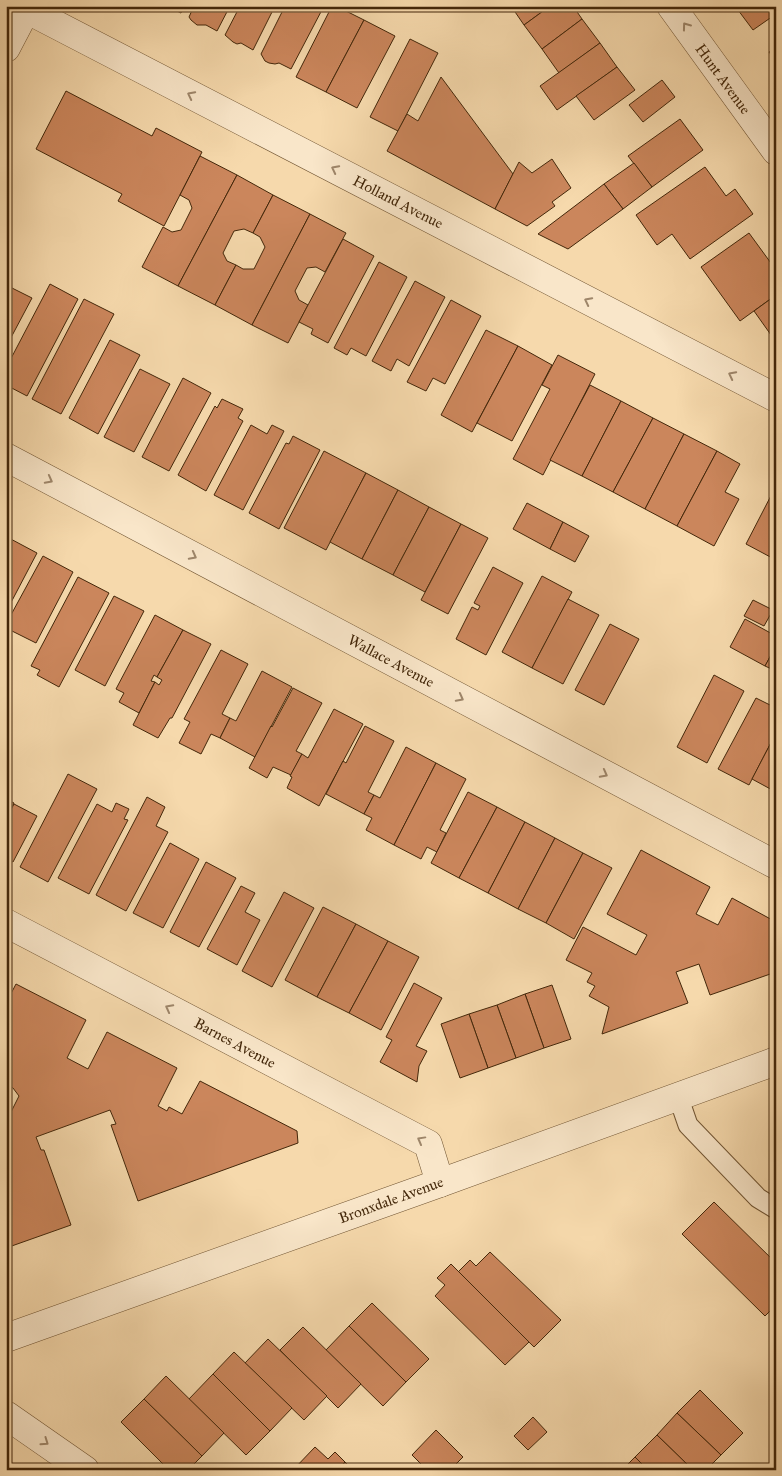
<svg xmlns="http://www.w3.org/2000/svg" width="782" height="1476" font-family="'IM FELL Great Primer',serif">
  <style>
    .building { fill: #cb865c; stroke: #43270a }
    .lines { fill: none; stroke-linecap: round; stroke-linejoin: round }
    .service-casing { stroke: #705432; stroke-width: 21 }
    .minor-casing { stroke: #705432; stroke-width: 29 }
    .tertiary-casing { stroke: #705432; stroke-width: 29 }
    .service { stroke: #f9e6c9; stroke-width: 19 }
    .minor { stroke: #f9e6c9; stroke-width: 28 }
    .tertiary { stroke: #f9e6c9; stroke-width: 28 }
    .oneway { stroke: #9e866a }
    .labels { text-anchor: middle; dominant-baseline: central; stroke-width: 5; stroke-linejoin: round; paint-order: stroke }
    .street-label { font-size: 15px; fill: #43270a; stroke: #f9e6c9 }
  </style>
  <rect width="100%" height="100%" fill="#f6d9ac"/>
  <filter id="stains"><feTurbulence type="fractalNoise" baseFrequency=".004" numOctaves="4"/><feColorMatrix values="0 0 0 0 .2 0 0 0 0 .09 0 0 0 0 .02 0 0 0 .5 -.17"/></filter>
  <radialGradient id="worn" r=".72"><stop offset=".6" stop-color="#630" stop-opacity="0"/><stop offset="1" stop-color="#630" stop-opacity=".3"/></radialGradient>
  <!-- building -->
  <g class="building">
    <polygon points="162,6 184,6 181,13 169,7"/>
    <polygon points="194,6 230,6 217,31 206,25 197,25 191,20 189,17"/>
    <polygon points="240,6 275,6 253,50 241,43 237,44 233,42 225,35"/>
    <polygon points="285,6 324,6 291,69 279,63 275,64 269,63 265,61 261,54"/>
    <polygon points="332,6 336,6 364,20 326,92 296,77"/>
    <polygon points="511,6 550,6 524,25"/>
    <polygon points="550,6 573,6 582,19 542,49 524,25"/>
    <polygon points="735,6 776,6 776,14 753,30"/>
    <polygon points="582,19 600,43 559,73 542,49"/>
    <polygon points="364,20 395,36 357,108 326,92"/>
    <polygon points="410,39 438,53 398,131 370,117"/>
    <polygon points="600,43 617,67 557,110 540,86"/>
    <polygon points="776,47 776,61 769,52"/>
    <polygon points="617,67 635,90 594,120 576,96"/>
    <polygon points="441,77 513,174 495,209 387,151 407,114 418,121"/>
    <polygon points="662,80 675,97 643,122 629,105"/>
    <polygon points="66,91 152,136 156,128 202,152 164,226 118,201 122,194 36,149"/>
    <polygon points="680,119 703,150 652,187 628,156"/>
    <polygon points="200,156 237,175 178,286 142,267 163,227 172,232 181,230 192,208 189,200 180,195"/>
    <polygon points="552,159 571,188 552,202 555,206 527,226 495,209 519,162 532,173"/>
    <polygon points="634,163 652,187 623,209 604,184"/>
    <polygon points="705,167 726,196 735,189 753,214 690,259 672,234 657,245 636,215"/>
    <polygon points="237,175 273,195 253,233 244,229 234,231 223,253 227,261 236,265 215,305 178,286"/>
    <polygon points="604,184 623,209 568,249 538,234"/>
    <polygon points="273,195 310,214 252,325 215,305 236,265 243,269 254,269 265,247 260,237 253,233"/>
    <polygon points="310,214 346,233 325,272 316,267 307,268 295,291 299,300 308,305 288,343 252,325"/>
    <polygon points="749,233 776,270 776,295 740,321 701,267"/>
    <polygon points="343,239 374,256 328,343 311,334 313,329 299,322"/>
    <polygon points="379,262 407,277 366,356 351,348 347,355 334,348"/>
    <polygon points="415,281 445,297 409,366 397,359 391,371 372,361"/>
    <polygon points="50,284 78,299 27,396 6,385 6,368"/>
    <polygon points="6,285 32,298 6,347"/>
    <polygon points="776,295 776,342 754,311"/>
    <polygon points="84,299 114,314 61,414 32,399"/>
    <polygon points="451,300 481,316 445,384 433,378 426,391 407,382"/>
    <polygon points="486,330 518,346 472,432 441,415"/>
    <polygon points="110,340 140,355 98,434 69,418"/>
    <polygon points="518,346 552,365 512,441 477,423"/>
    <polygon points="558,355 595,374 543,475 513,459 550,389 542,385"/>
    <polygon points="140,369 170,384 134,452 104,437"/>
    <polygon points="183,378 211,393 169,471 142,457"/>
    <polygon points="590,385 621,401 582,476 550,460"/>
    <polygon points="222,399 243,409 238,418 243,421 206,491 178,475 215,406 217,408"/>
    <polygon points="621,401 653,418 613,492 582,476"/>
    <polygon points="653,418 684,434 645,509 613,492"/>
    <polygon points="251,425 267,434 272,425 284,431 243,510 214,495"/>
    <polygon points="684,434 717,451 677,526 645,509"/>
    <polygon points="293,436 320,450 279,529 249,513 286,443 289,444"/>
    <polygon points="324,451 366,473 326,550 284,528"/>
    <polygon points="717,451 740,464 725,492 739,499 714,546 677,526"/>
    <polygon points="366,473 398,490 362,559 330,542"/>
    <polygon points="776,486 776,560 746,544"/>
    <polygon points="398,490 429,507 393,575 362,559"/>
    <polygon points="527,503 563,522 550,549 513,529"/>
    <polygon points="429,507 461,524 425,592 393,575"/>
    <polygon points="563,522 589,536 575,562 550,549"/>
    <polygon points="461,524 488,538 448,614 421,600"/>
    <polygon points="7,537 37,553 6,612 6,538"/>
    <polygon points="43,556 73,572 36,643 6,628 6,624"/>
    <polygon points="493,567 523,583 486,655 456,639 472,607 478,610 480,606 474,603"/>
    <polygon points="542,576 572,592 532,668 502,652"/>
    <polygon points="78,577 109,593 59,687 37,675 40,670 31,666"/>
    <polygon points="114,596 144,611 105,686 75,670"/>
    <polygon points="568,599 599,615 563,684 532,668"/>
    <polygon points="753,600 773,610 764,626 744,616"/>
    <polygon points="155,615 183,630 157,677 154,675 151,681 155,682 139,713 119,702 124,693 116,689"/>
    <polygon points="745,619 776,636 776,646 765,666 730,647"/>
    <polygon points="610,624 639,639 604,705 575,690"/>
    <polygon points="183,630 211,644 172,718 170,718 158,738 133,725 155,682 159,685 162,680 157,677"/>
    <polygon points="776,646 776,671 765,666"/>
    <polygon points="221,650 248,664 222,714 230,718 220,738 211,734 201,754 179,743 190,722 184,719"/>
    <polygon points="262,671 292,687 255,757 220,738 230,718 236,721"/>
    <polygon points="714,675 744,691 707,763 677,747"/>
    <polygon points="293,688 322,703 296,751 302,754 291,775 273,767 267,778 249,768 271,726 272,727"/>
    <polygon points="756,698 776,708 776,733 749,785 718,769"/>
    <polygon points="334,709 363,724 319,806 287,788 292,777 290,776 302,754 308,758"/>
    <polygon points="365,726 394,741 368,792 374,795 364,814 326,794 343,761 346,763"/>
    <polygon points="776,733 776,792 752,779"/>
    <polygon points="406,747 436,763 394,845 366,830 372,818 364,814 374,795 380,798"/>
    <polygon points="436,763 466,779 440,830 446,833 437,852 427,847 421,859 394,845"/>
    <polygon points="68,774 97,789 48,882 20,867"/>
    <polygon points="468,792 497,807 459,878 431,863"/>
    <polygon points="147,797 165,807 156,826 168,832 126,911 96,895"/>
    <polygon points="6,799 14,803 6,819"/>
    <polygon points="116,803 129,809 124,819 128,820 89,894 58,878 97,804 112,812"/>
    <polygon points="14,804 37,816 13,862 6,859 6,819"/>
    <polygon points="497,807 525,822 488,893 459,878"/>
    <polygon points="525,822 555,838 518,909 488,893"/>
    <polygon points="555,838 583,853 546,923 518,909"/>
    <polygon points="170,843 199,859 163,928 133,913"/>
    <polygon points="641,850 710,887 696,914 718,925 732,898 776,922 776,972 710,995 699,964 676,972 688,1003 602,1034 609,1007 589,996 595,986 587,982 592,973 566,960 583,927 636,955 647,935 607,914"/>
    <polygon points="583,853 612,868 574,939 546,923"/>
    <polygon points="206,862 236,878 199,947 170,932"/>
    <polygon points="241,886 255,893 245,912 260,920 237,965 207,949"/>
    <polygon points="284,892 314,908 272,987 242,971"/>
    <polygon points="323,907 356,924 317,997 285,980"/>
    <polygon points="356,924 388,941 349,1013 317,997"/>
    <polygon points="388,941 419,957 381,1030 349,1013"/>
    <polygon points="414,983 442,998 416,1046 427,1051 419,1066 417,1082 380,1062 392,1040 386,1037"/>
    <polygon points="16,984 86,1020 67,1058 88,1069 107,1032 177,1068 158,1106 167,1111 169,1107 182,1114 200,1081 297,1131 298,1143 138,1201 111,1125 116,1124 110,1110 36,1137 41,1150 44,1150 71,1225 6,1248 6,1110 11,1112 19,1096 13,1088 6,1084 6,1003"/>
    <polygon points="552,985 571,1039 544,1048 525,994"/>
    <polygon points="525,994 544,1048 516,1058 497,1005"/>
    <polygon points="497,1005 516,1058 488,1068 469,1014"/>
    <polygon points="469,1014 488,1068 460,1078 441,1024"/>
    <polygon points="714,1202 776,1263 776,1305 765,1316 682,1234"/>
    <polygon points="490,1252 561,1320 534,1347 458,1272 470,1260 476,1266"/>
    <polygon points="451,1264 529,1342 505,1365 435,1296 445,1285 437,1278"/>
    <polygon points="372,1303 429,1359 406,1382 349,1326"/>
    <polygon points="349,1326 406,1382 383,1406 326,1350"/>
    <polygon points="303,1327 361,1384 338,1408 280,1350"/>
    <polygon points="268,1339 327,1396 304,1420 245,1363"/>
    <polygon points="234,1352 292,1408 270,1431 213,1374"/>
    <polygon points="213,1374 270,1431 246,1455 189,1399"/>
    <polygon points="166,1376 224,1433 202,1456 144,1399"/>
    <polygon points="700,1390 743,1433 721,1455 677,1413"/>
    <polygon points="144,1399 202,1456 188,1470 169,1470 121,1422"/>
    <polygon points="677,1413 721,1455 706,1470 693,1470 657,1435"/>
    <polygon points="533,1417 547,1432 528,1450 514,1436"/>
    <polygon points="436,1430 463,1457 450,1470 427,1470 412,1455"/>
    <polygon points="657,1435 693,1470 648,1470 635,1457"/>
    <polygon points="315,1447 328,1459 335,1452 345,1462 338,1470 293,1470"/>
    <polygon points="635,1457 648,1470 622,1470"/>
    <polygon points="345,1462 353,1470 338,1470"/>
  </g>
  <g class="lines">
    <!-- service casing -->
    <g class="service-casing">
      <polyline id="service" points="678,1096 688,1125 758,1198 776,1209"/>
    </g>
    <!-- minor casing -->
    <g class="minor-casing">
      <g id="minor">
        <polyline points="20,6 776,398"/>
        <polyline points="671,6 776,151"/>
        <polyline points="6,48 28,6"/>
        <polyline points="6,457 776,865"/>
        <polyline points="6,923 428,1144 440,1183"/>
        <polyline points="6,1415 85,1470"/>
      </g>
    </g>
    <!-- tertiary casing -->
    <g class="tertiary-casing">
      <polyline id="tertiary" points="6,1338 440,1183 776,1061"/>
    </g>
    <!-- service -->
    <use href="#service" class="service"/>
    <!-- minor -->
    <use href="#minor" class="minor"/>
    <!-- tertiary -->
    <use href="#tertiary" class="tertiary"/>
  </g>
  <!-- one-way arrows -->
  <defs><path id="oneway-chevron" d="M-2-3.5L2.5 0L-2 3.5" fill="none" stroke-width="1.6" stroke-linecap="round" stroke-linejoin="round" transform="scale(1.25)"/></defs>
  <g class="oneway">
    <use href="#oneway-chevron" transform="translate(686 26) rotate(-126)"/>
    <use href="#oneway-chevron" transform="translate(191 95) rotate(-153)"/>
    <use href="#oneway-chevron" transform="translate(335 169) rotate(-153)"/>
    <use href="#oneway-chevron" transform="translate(588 301) rotate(-153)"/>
    <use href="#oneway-chevron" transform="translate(732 375) rotate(-153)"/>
    <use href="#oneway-chevron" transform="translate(49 480) rotate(28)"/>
    <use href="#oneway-chevron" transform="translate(193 556) rotate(28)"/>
    <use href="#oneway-chevron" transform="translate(460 698) rotate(28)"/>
    <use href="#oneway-chevron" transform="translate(604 774) rotate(28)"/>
    <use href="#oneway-chevron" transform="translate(169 1008) rotate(-152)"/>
    <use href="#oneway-chevron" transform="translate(421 1140) rotate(-151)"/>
    <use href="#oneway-chevron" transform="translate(45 1442) rotate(35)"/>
  </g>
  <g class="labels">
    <!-- street labels -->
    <g class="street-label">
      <text transform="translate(723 79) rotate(54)">Hunt Avenue</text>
      <text transform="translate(398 202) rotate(27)">Holland Avenue</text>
      <text transform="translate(391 661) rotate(28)">Wallace Avenue</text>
      <text transform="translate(235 1043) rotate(28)">Barnes Avenue</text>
      <text transform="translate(391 1200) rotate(-20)">Bronxdale Avenue</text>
    </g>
  </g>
  <!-- margin -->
  <rect width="782" height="1476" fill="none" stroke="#f6d9ac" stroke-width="25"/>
  <rect x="8" y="8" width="767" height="1461" fill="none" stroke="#43270a" stroke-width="2.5"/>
  <rect x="12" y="12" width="757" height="1451" fill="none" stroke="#43270a"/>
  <rect width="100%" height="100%" filter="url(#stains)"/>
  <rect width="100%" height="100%" fill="url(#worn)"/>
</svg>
